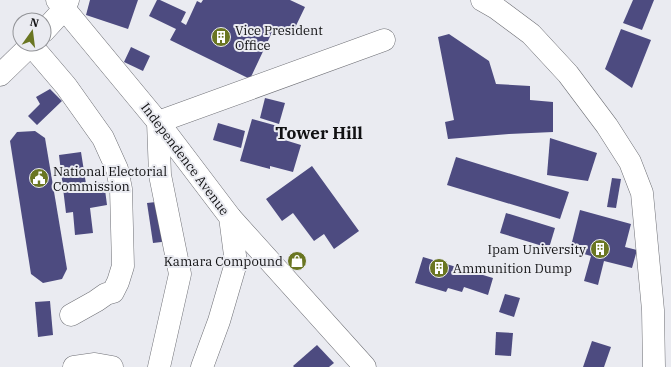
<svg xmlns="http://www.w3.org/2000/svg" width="671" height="367" font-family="'IBM Plex Serif',serif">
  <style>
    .building { fill: #4d4b80 }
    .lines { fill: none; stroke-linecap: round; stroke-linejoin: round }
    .minor-casing { stroke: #6f7076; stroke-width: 23 }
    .minor { stroke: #fff; stroke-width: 22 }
    .labels { text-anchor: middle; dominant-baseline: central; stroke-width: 4; stroke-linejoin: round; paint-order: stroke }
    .poi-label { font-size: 13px; fill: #111113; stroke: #eaebf1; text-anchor: start }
    .street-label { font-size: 13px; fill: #111113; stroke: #eaebf1 }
    .district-label { font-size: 17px; font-weight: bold; fill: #111113; stroke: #eaebf1 }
  </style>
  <rect width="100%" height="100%" fill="#eaebf1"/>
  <!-- building -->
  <g class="building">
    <polygon points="90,0 138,0 128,29 86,15"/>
    <polygon points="157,0 160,0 186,12 181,22 186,25 197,1 201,3 203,0 290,0 305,7 292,34 275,26 250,79 170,40 176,29 149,16"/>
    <polygon points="633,0 654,0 642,30 623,23"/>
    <polygon points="621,29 651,40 632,88 605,69"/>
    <polygon points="449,34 489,61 496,84 530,86 530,100 553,102 553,132 509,134 448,139 445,122 454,120 438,37"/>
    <polygon points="131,47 150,56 143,71 124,62"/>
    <polygon points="50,89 62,101 37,125 28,116 40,104 36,97"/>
    <polygon points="265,98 285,103 279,124 260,118"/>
    <polygon points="252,119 281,127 278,138 301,145 293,172 270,166 270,169 240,161"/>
    <polygon points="218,123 245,131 241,148 213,140"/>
    <polygon points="35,131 45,138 67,269 62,279 43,283 31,274 10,141 17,132"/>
    <polygon points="550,138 597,153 588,181 547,175"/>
    <polygon points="81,152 86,184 104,182 107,205 90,208 93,233 75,235 73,212 66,213 59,155"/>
    <polygon points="456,157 569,192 560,219 447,185"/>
    <polygon points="312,166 359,231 334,249 324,234 314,241 293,213 282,221 266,199"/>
    <polygon points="612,178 621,179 616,208 607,207"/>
    <polygon points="165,201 170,241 153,243 147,203"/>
    <polygon points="580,210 631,224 625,247 637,250 632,268 604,261 598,285 584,281 591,256 570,250"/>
    <polygon points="506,213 555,228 549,248 500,233"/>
    <polygon points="423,257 493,278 488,295 464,287 462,292 448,288 446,292 415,283"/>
    <polygon points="505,294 520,298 514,317 499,312"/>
    <polygon points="50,301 53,335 38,337 35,302"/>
    <polygon points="496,332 513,333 511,356 495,355"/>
    <polygon points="592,341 611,347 604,367 583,367"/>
    <polygon points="317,345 334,363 329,367 294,367 293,366"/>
  </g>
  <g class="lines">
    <!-- minor casing -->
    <g class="minor-casing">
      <g id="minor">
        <polyline points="57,0 158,122 230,217 236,263 219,321 202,367"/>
        <polyline points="482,0 496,8 531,34 568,74 607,126 630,162 642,193 653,310 654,367"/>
        <polyline points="44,31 65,8 68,0"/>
        <polyline points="31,45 66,86 103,138 117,169 121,189 123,266 118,282 113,292 106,294 96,301 71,315"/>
        <polyline points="0,75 32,44"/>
        <polyline points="230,217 365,367"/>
        <polyline points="74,367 95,364 112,367"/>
        <polyline points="159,367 180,274 160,175 158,122 384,40"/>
      </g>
    </g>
    <!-- minor -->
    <use href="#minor" class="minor"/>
  </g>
  <!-- icons -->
  <defs>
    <g id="building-disc" transform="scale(1)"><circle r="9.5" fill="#6a7622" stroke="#eaebf1"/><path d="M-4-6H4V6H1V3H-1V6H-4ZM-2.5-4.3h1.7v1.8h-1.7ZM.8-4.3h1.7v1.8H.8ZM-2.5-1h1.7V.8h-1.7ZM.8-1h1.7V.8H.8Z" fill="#fff"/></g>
    <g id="civic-disc" transform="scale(1)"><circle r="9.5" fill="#6a7622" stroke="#eaebf1"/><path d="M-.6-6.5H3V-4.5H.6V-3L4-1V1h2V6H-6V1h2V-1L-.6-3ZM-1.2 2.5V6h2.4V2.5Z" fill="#fff"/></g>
    <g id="shop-disc" transform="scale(1)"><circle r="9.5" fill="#6a7622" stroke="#eaebf1"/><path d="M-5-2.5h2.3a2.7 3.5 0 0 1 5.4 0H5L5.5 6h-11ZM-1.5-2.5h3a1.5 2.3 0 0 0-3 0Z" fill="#fff"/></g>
  </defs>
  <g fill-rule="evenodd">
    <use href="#building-disc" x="221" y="37"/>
    <use href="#civic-disc" x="39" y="178"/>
    <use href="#building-disc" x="600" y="249"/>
    <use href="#shop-disc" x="297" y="261"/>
    <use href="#building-disc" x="439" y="268"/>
  </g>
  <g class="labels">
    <!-- poi labels -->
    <g class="poi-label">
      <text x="235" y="30">Vice President<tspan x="235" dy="15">Office</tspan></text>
      <text x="53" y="171">National Electorial<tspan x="53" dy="15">Commission</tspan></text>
      <text x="586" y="249" text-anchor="end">Ipam University</text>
      <text x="283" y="261" text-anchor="end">Kamara Compound</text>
      <text x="453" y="268">Ammunition Dump</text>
    </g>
    <!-- street labels -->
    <g class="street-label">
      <text transform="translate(185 159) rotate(53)">Independence Avenue</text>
    </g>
    <!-- district labels -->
    <g class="district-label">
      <text x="319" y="133">Tower Hill</text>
    </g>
  </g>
  <!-- north arrow -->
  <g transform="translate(32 32) rotate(14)"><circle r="19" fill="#eaebf1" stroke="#939498"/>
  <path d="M0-3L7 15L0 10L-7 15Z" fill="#6a7622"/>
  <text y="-6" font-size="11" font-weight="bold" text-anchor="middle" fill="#111113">N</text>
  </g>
</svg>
